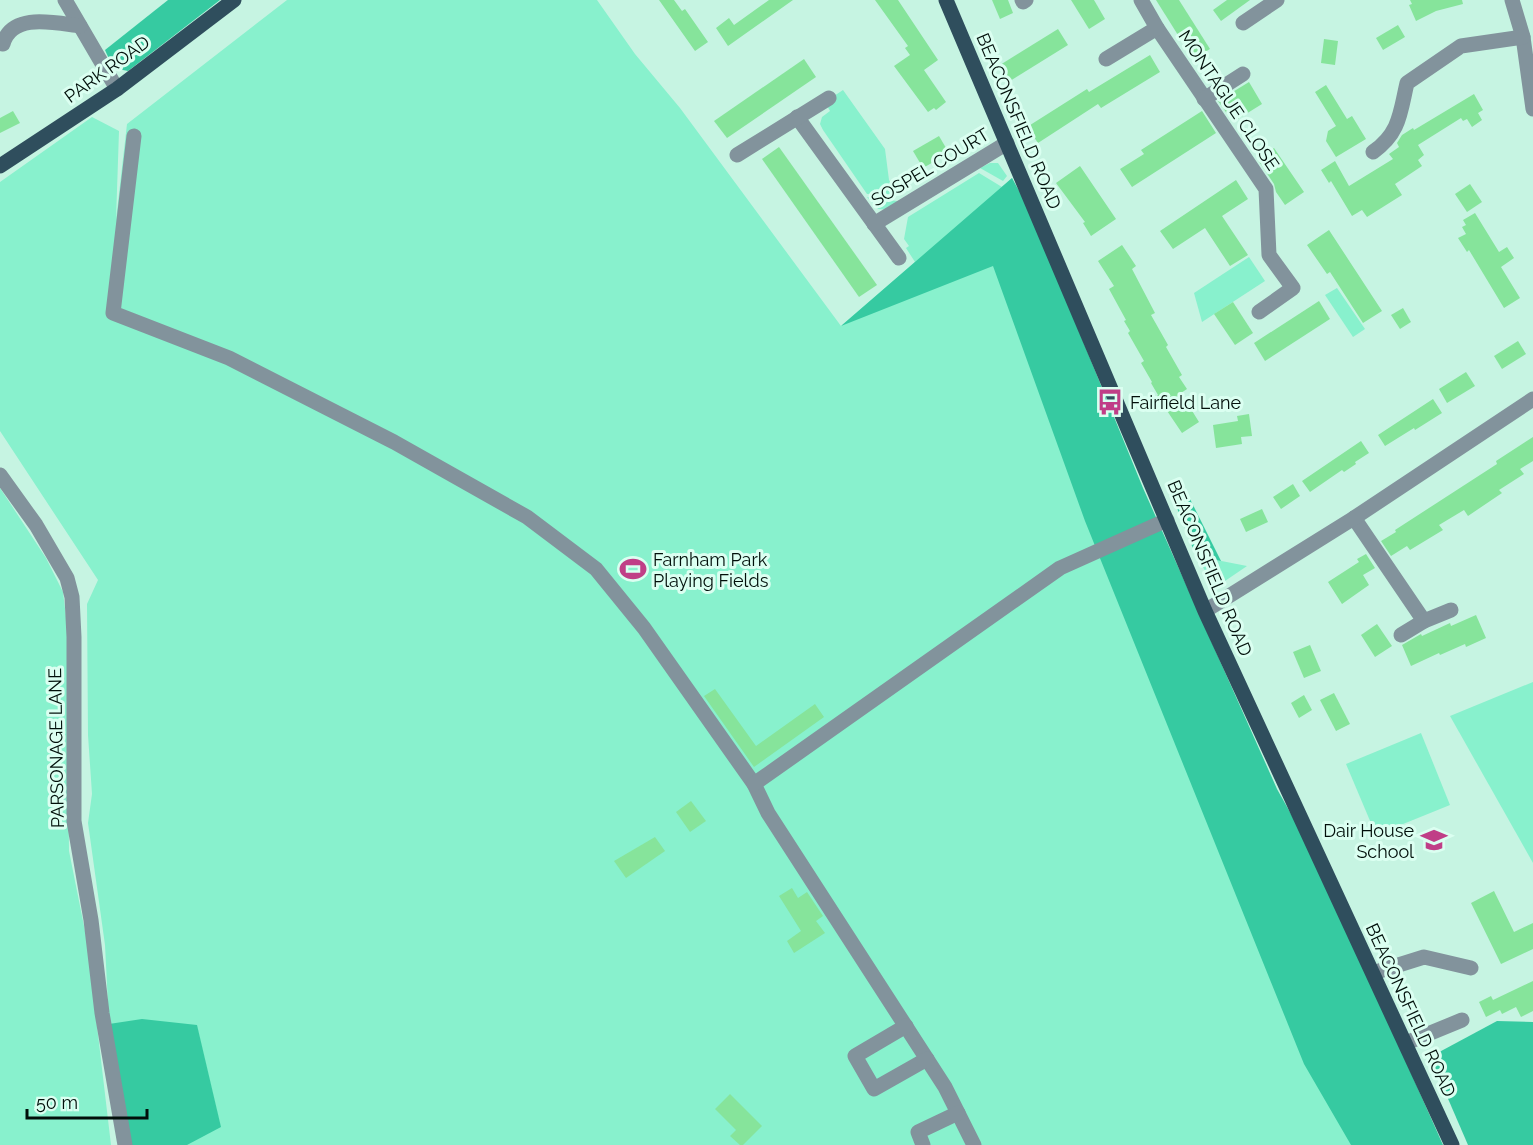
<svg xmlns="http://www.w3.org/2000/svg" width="1533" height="1145" font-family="Raleway,sans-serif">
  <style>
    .green { fill: #88f1cd }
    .forest { fill: #36caa1 }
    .building { fill: #86e49b }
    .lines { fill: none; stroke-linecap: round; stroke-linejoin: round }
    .minor { stroke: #82939c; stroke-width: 15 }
    .major { stroke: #2f4e5d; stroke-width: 15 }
    .labels { text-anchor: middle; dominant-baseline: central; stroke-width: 6; stroke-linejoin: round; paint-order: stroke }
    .street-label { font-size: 18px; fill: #010f0a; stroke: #dbfff1 }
    .poi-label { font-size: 18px; fill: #010f0a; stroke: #dbfff1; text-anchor: start }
  </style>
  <rect width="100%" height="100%" fill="#c6f4e2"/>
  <!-- green -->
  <g class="green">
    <polygon points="287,0 597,0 635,54 680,108 841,326 915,262 906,248 909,246 904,239 908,217 979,173 1002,187 1012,178 1144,505 1430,1145 135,1145 109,1024 105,945 88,823 92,794 88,735 87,604 98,580 0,431 0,182 92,117 119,131 116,220 127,124"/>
    <polygon points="843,90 885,149 889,180 898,194 867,194 823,130 820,124 822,117 830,111 825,102"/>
    <polygon points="990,163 998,163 1007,176 1003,181 980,168"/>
    <polygon points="867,197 904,202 889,210 878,209"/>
    <polygon points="1249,257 1265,281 1202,322 1194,293"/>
    <polygon points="1337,288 1365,329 1353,337 1325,295"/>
    <polygon points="0,488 46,558 63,592 67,625 69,851 87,941 111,1145 0,1145"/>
    <polygon points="1196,556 1247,566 1225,581 1209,577"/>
    <polygon points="1533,682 1533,863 1450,716"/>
    <polygon points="1421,733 1450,805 1376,835 1346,764"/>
  </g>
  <!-- forest -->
  <g class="forest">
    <polygon points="168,0 220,0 128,71 113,68 105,50"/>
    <polygon points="1012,178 1029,209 1143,488 1277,789 1314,855 1443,1145 1351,1145 1304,1064 1085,521 993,266 841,326"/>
    <polygon points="1183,485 1221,561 1196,556 1171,493"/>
    <polygon points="142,1019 197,1025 221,1127 187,1145 130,1145 109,1024"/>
    <polygon points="1497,1021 1533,1022 1533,1145 1468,1145 1430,1057"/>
  </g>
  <!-- building -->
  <g class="building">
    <polygon points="659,0 674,0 682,11 685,9 708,42 695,51"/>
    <polygon points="769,0 793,0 728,46 716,28 729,18 734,25"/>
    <polygon points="875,0 898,0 938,60 924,70 946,102 936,110 934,108 928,112 894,66 910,55 905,48 908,46"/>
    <polygon points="992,0 1008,0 1013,13 1000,19"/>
    <polygon points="1071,0 1094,0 1105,19 1089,29"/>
    <polygon points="1156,0 1179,0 1210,49 1193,59"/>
    <polygon points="1227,0 1250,0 1221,21 1213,10"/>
    <polygon points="1410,0 1462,0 1463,4 1436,11 1416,21 1409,5 1412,4"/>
    <polygon points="1398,25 1405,37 1383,50 1376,38"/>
    <polygon points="1058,29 1068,45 1010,81 1000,65"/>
    <polygon points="1324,39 1338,41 1335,65 1321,63"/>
    <polygon points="1150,55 1160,72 1101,108 1098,104 1038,143 1027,127 1087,89 1089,92"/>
    <polygon points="804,59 816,77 727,138 714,121"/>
    <polygon points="1249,82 1262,104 1233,122 1218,101"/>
    <polygon points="1326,85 1347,119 1352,116 1366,139 1336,157 1326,141 1328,131 1336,126 1315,92"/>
    <polygon points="1474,94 1483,110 1478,113 1482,120 1472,127 1467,119 1463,121 1461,118 1418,145 1424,155 1418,160 1422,166 1395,184 1402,195 1367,217 1362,210 1352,216 1331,181 1329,183 1321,170 1335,161 1349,186 1393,159 1389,154 1399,147 1397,143 1402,135 1413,128 1414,130"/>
    <polygon points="13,111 20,123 0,133 0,118"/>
    <polygon points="1202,111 1216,133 1132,187 1120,169 1144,154 1141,150"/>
    <polygon points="939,136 949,153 923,168 913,151"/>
    <polygon points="779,147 877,285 859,297 762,159"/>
    <polygon points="1274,148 1304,192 1285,205 1276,192 1274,184 1258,160"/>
    <polygon points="1080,166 1116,219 1091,236 1083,223 1085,222 1056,183"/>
    <polygon points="1236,180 1248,199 1222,216 1248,255 1230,266 1205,228 1173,249 1160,231"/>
    <polygon points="1470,184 1482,202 1467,212 1455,194"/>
    <polygon points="1475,213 1499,252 1507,247 1514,258 1501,267 1520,298 1504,308 1469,250 1467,252 1458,238 1466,234 1462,227 1466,225 1463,220"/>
    <polygon points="1329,230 1382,311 1363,323 1330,272 1327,274 1307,245"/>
    <polygon points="1122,245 1136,266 1132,269 1155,313 1151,315 1168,345 1166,347 1182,375 1179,377 1187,389 1181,393 1199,422 1182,433 1157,396 1158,395 1151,383 1152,382 1141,363 1144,361 1128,333 1130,331 1124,321 1126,320 1109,289 1114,286 1098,261"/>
    <polygon points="1319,301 1330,319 1265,361 1254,343"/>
    <polygon points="1233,302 1253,333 1235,345 1214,314"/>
    <polygon points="1403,308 1411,322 1400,329 1391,315"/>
    <polygon points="1518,341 1526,354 1502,369 1494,356"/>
    <polygon points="1466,372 1475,386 1447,403 1439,389"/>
    <polygon points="1433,399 1442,413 1415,430 1414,428 1385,446 1378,435"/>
    <polygon points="1249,414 1252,436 1241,437 1242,444 1216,448 1213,425 1238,421 1237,416"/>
    <polygon points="1533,437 1533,461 1520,469 1524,474 1499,490 1502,493 1468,516 1464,510 1439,525 1443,530 1410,550 1407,546 1391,556 1381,541 1396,532 1395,530 1497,464 1496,461"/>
    <polygon points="1361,441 1369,453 1355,462 1356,464 1344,472 1342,470 1310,492 1302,481"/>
    <polygon points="1293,484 1300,496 1281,509 1273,497"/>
    <polygon points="1262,509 1268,522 1246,532 1240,519"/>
    <polygon points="1366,554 1375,568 1363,575 1369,585 1342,604 1328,582 1359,562 1357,559"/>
    <polygon points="1476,615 1486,638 1466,647 1465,644 1440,655 1439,653 1411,666 1402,645 1421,634 1422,636 1450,623 1451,626"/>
    <polygon points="1377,624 1392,646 1375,657 1361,635"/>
    <polygon points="1310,645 1321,671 1304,678 1293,652"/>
    <polygon points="715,689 756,746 815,704 824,717 754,767 704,696"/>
    <polygon points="1334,693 1350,724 1336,731 1320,700"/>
    <polygon points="1304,695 1312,710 1299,718 1291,703"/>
    <polygon points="691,801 706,821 690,832 676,812"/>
    <polygon points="655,837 665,851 626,878 614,861"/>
    <polygon points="792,888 798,898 807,892 823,916 816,921 825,933 794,953 787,941 801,931 779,896"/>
    <polygon points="1494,891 1514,932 1533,923 1533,949 1501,964 1471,903"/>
    <polygon points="1533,981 1533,1011 1521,1017 1516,1007 1502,1014 1500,1010 1486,1017 1479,1002 1491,996 1493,1000"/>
    <polygon points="730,1094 762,1126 743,1145 740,1145 730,1136 736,1130 715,1109"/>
  </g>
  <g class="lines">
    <!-- minor -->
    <g class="minor">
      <polyline points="65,0 117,89"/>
      <polyline points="1022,0 1023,2 1026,0"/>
      <polyline points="1512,0 1523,37 1533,109"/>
      <polyline points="1243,23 1277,0"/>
      <polyline points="1157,28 1266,189 1269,255 1293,288 1259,312"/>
      <path d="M3,44C12,12 55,23 80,26"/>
      <polyline points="1106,59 1157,28 1141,0"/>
      <polyline points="1204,99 1243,74"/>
      <polyline points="797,117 899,258"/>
      <polyline points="134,136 113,313 229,358 394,442 527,517 596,569 644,628 754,784 768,813 945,1087 974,1145"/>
      <path d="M1373,152C1400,133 1400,113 1407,83L1461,46L1523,37"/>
      <polyline points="737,155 829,98"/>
      <polyline points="874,224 1007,143"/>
      <polyline points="0,475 36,525 67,578 72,597 74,637 74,821 91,920 102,1013 125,1145"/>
      <polyline points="1354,518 1424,621"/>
      <polyline points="1205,611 1354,518 1533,399"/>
      <polyline points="1401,635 1424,621 1451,610"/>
      <polyline points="754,784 1060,568 1167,520"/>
      <polyline points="1373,973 1424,957 1471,968"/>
      <polyline points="906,1026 855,1056 874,1089 927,1059"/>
      <polyline points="1406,1043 1462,1020"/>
      <polyline points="923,1145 918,1132 958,1113"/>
    </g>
    <!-- major -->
    <g class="major">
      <polyline points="946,0 1205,611 1452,1145"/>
      <polyline points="0,166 117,89 234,0"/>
    </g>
  </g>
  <!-- icons -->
  <defs>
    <g id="bus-bare" transform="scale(2.07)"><path d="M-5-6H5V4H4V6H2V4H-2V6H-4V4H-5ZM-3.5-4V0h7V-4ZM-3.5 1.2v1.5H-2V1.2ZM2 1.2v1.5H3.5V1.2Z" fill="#c03e87" stroke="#dbfff1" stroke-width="2.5" paint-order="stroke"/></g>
    <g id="stadium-bare" transform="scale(2.07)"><path d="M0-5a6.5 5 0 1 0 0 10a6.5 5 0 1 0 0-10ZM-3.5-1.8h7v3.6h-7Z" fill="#c03e87" stroke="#dbfff1" stroke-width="2.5" paint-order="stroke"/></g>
    <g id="school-bare" transform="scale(2.07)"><path d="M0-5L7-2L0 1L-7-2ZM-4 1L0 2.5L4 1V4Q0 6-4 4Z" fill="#c03e87" stroke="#dbfff1" stroke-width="2.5" paint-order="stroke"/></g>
  </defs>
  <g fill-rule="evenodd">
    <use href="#bus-bare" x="1110" y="402"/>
    <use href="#stadium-bare" x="633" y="569"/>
    <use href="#school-bare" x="1434" y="840"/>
  </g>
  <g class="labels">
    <!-- street labels -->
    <g class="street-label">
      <text transform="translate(107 69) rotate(-36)">PARK ROAD</text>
      <text transform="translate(1229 100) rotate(56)">MONTAGUE CLOSE</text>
      <text transform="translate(1019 121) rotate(67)">BEACONSFIELD ROAD</text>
      <text transform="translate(930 167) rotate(-31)">SOSPEL COURT</text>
      <text transform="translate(1210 568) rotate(67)">BEACONSFIELD ROAD</text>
      <text transform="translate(56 748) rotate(-91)">PARSONAGE LANE</text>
      <text transform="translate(1411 1010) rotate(65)">BEACONSFIELD ROAD</text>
    </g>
    <!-- poi labels -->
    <g class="poi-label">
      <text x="1130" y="402">Fairfield Lane</text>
      <text x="653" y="559">Farnham Park<tspan x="653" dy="21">Playing Fields</tspan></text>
      <text x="1414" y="830" text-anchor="end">Dair House<tspan x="1414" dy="21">School</tspan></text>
    </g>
  </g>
  <!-- scale -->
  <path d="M27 1109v9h120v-9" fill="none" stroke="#010f0a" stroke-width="3"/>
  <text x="36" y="1109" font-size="18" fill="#010f0a" stroke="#dbfff1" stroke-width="4.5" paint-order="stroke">50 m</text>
</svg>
